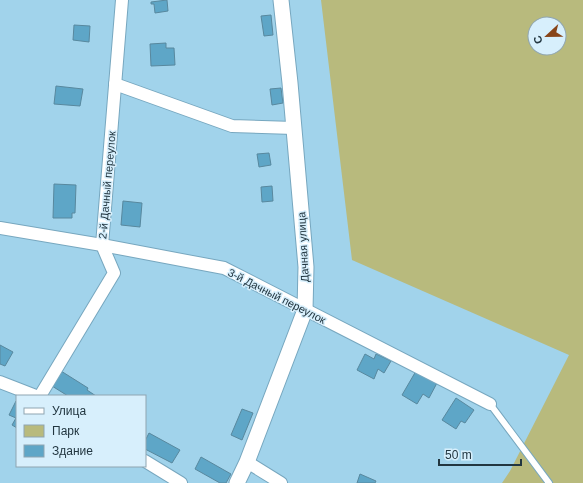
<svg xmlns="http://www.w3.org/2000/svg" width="583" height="483" font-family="Helvetica,sans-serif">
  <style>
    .green { fill: #b8ba7d; fill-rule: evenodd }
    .building { fill: #5ea6c7; stroke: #58889e }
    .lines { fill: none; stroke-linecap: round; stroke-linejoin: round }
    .service-casing { stroke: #77a7bf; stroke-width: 8 }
    .minor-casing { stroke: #77a7bf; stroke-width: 14 }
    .tertiary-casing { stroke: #77a7bf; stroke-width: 17 }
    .service { stroke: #fff; stroke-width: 6 }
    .minor { stroke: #fff; stroke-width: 12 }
    .tertiary { stroke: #fff; stroke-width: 15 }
    .labels { text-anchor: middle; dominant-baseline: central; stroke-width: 3; stroke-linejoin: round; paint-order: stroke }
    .street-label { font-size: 11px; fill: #223640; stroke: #d7effc }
  </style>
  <rect width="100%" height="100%" fill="#a1d3eb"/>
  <!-- green -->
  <path class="green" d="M321,0H583V483H502L510,471L569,355L352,260ZM535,24H559V48H535Z"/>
  <!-- building -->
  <g class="building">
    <polygon points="167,0 168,11 155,13 154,4 151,4 151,2"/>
    <polygon points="271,15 273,35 264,36 261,16"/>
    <polygon points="74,25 90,26 89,42 73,40"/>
    <polygon points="166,43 166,48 174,48 175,65 151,66 150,44"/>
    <polygon points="56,86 83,89 80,106 54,104"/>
    <polygon points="281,88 283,103 272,105 270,89"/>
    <polygon points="269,153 271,165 259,167 257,154"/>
    <polygon points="54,184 76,185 75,213 72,213 72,218 53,218"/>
    <polygon points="272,186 273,201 262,202 261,187"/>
    <polygon points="123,201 142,203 140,227 121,225"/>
    <polygon points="0,345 13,352 5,366 0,364"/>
    <polygon points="365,354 374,359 376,354 391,361 384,373 378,369 374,379 357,370"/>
    <polygon points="61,371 88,388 87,390 96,396 68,396 52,386"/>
    <polygon points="416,371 437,383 429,398 423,394 417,404 402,395"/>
    <polygon points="456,398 474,410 465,423 461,421 456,429 442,420"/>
    <polygon points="16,401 17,402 17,428 12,425 16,418 9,415"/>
    <polygon points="242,409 253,413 242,440 231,435"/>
    <polygon points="149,433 180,450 172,463 145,449 145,441"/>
    <polygon points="201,457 231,474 226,483 220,483 195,469"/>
    <polygon points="360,474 376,481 375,483 357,483"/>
  </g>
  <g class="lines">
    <!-- service casing -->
    <g class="service-casing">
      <polyline id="service" points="490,404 549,483"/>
    </g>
    <!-- minor casing -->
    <g class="minor-casing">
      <g id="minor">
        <polyline points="115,84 232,126 294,128"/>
        <polyline points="0,228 102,245 224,268 490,404"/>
        <polyline points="0,382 36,396"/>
        <polyline points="40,396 114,273 102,245 122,0"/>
        <polyline points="145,461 181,483"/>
        <polyline points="247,462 281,483"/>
      </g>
    </g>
    <!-- tertiary casing -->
    <g class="tertiary-casing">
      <polyline id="tertiary" points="237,483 247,462 305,310 306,267 290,83 281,0"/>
    </g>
    <!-- service -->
    <use href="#service" class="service"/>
    <!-- minor -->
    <use href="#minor" class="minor"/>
    <!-- tertiary -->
    <use href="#tertiary" class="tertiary"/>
  </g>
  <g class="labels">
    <!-- street labels -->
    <g class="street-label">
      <text transform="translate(107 185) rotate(-85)">2-й Дачный переулок</text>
      <text transform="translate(303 247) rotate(-93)">Дачная улица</text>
      <text transform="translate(277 296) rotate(27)">3-й Дачный переулок</text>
    </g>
  </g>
  <!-- legend -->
  <rect x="16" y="395" width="130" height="72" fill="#d7effc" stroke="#8fa5b1"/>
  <rect x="24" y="408" width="20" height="6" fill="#ffffff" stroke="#8fa5b1"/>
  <text x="52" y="415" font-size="12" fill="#223640">Улица</text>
  <rect x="24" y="425" width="20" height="12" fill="#b8ba7d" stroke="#8fa5b1"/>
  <text x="52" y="435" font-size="12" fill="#223640">Парк</text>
  <rect x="24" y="445" width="20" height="12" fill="#5ea6c7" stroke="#8fa5b1"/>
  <text x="52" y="455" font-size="12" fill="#223640">Здание</text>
  <!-- north arrow -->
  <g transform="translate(547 36) rotate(248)"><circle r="19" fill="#d7effc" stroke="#8fa5b1"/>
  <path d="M0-3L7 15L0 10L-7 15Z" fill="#884418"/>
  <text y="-6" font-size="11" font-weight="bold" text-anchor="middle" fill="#223640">С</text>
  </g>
  <!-- scale -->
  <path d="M439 459v6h82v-6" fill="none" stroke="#223640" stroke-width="2"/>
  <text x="445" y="459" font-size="12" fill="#223640" stroke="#d7effc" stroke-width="3" paint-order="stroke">50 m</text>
</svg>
